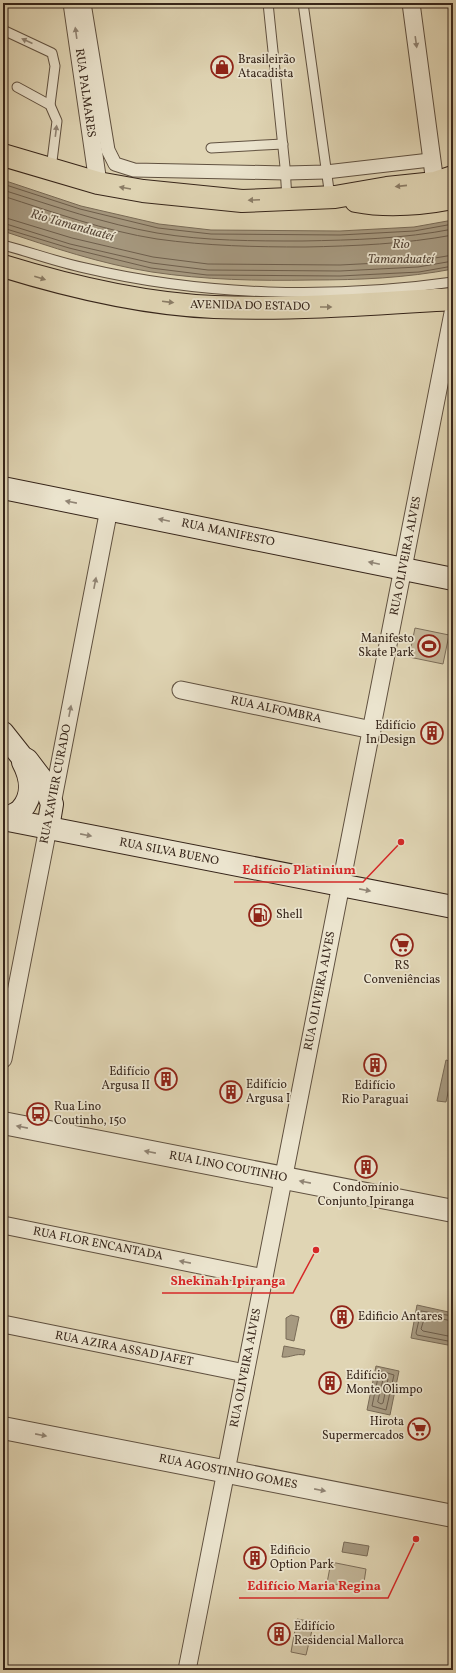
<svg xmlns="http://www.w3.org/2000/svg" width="456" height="1673" font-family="Vollkorn,serif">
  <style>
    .green { fill: #c3b79a; stroke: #7c6e5a }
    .water { fill: #a69980; stroke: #796b57 }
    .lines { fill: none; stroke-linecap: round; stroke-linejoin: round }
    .shore { stroke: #6e5f4d; stroke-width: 1 }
    .service-casing { stroke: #605140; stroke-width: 11 }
    .pedestrian-casing { stroke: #605140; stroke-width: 15 }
    .minor-casing { stroke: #605140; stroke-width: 19 }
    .tertiary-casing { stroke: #605140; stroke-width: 24 }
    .secondary-casing { stroke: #36251a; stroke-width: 24 }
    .trunk-casing { stroke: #36251a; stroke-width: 24 }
    .service { stroke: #ebe4ce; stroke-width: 9 }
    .pedestrian { stroke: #ebe4ce; stroke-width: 13 }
    .minor { stroke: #ebe4ce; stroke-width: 17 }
    .tertiary { stroke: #ebe4ce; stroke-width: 22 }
    .secondary { stroke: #ebe4ce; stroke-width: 22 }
    .trunk { stroke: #e0d5b4; stroke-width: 22 }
    .oneway { fill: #908474 }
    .oneway2 { fill: #8b7d67 }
    .labels { text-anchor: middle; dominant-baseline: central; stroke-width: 3.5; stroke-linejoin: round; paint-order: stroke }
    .poi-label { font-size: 12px; fill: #36251a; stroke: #ebe4ce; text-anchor: start }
    .street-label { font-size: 12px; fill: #36251a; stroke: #ebe4ce }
    .water-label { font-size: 13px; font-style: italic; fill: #584839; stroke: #ebe4ce }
    .leader { fill: none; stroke: #d62828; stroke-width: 1.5 }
    .callout-dot { fill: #d62828; stroke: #ebe4ce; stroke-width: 1.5 }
    .callout-label { font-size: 13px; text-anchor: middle; font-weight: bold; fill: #d62828; stroke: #ebe4ce; stroke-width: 3.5; stroke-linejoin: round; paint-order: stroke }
  </style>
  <rect width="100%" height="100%" fill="#e0d5b4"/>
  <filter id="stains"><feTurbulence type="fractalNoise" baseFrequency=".005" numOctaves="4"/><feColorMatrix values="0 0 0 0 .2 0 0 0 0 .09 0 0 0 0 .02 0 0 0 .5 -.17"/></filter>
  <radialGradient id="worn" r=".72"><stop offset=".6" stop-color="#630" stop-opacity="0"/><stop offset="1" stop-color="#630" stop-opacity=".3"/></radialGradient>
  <!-- green -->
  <g class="green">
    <polygon points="415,628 449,635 443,664 409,657"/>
    <polygon points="331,1562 366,1569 363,1589 327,1583"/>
    <polygon points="297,1619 314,1622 306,1655 291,1652"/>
  </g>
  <!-- water -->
  <g class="water">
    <path d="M3,180L81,206L159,224L211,230L340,231L414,227L453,220V269C406,278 359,280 312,280C258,281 205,280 152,272C101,264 51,247 3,231Z"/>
    <polygon points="446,1060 453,1062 453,1070 446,1102 437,1101"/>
    <polygon points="417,1305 453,1313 453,1346 411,1338"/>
    <polygon points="291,1315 299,1317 294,1341 286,1339 286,1318"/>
    <path d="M284,1346L305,1350L304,1355C296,1353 290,1358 282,1357Z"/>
    <polygon points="376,1366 399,1371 390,1415 367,1410"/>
    <polygon points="344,1542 369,1546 367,1556 342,1552"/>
  </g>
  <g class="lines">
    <!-- shore -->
    <g class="shore">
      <polyline points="3,184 80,209 158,228 211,234 340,235 414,231 453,224"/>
      <path d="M3,190C54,206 105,224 157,233C205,241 254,241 302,241C354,240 402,239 453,229"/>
      <path d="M3,196C53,212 105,231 157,239C207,246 256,247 305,247C355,246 404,244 453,235"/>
      <polyline points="3,217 72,238 153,257 208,264 340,265 417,261 453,255"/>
      <polyline points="3,223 70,244 152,263 208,270 340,271 418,267 453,261"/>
      <polyline points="3,228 69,248 151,268 207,275 340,276 419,272 453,266"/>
      <polyline points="453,1316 421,1311 416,1333 417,1335 453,1342"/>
      <polyline points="453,1321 425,1316 421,1329 423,1331 453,1337"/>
      <polygon points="381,1371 394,1375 386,1410 372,1406 379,1373"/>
      <polygon points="384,1377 388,1379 383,1403 381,1404 378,1402"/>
    </g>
    <!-- service casing -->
    <g class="service-casing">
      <g id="service">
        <polyline points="268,3 285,167 287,199"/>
        <polyline points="303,3 330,197"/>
        <polyline points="3,30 52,53 55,66 50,105"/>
        <polyline points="17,87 50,105 57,121 51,169"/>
        <polyline points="211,148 283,144"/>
        <path d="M3,245C30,252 57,262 85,268C204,296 332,299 453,282"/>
      </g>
    </g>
    <!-- pedestrian casing -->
    <g class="pedestrian-casing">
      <polyline id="pedestrian" points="84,3 108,150 115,164 134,170 286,173 326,172 430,160"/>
    </g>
    <!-- minor casing -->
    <g class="minor-casing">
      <g id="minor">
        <polyline points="72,3 98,183"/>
        <polyline points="411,3 435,183"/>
        <polyline points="181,690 372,730"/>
        <polyline points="52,804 109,509"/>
        <polyline points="3,1059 48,828"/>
        <polyline points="3,1225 264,1278"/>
        <polyline points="3,1324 245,1373"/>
        <polyline points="187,1670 453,313"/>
      </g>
    </g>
    <!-- tertiary casing -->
    <g class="tertiary-casing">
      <g id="tertiary">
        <polyline points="3,1123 453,1211"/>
        <polyline points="3,1428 453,1516"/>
      </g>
    </g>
    <!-- secondary casing -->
    <g class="secondary-casing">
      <g id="secondary">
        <polyline points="3,488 453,579"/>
        <polyline points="3,733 22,757 27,760 43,781 52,804 48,828"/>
        <polyline points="3,819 453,907"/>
        <path d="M5,819C10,816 17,814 21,810C34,796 31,777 23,762"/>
      </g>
    </g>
    <!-- trunk casing -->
    <g class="trunk-casing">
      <g id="trunk">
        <polyline points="3,155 98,183 143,191 242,201 335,197 387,188 435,183 453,177"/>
        <path d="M356,201C387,207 422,204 453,198"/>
        <path d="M3,266C71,287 142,304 214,307C294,310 373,304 453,299"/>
      </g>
    </g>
    <!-- service -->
    <use href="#service" class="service"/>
    <!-- pedestrian -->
    <use href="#pedestrian" class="pedestrian"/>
    <!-- minor -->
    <use href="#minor" class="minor"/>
    <!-- tertiary -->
    <use href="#tertiary" class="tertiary"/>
    <!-- secondary -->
    <use href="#secondary" class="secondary"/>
    <!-- trunk -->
    <use href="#trunk" class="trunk"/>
  </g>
  <!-- one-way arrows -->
  <defs><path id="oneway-solid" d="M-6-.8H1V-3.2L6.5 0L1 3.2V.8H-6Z"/></defs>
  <g class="oneway">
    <use href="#oneway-solid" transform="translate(76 33) rotate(-98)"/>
    <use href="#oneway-solid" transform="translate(27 41) rotate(-156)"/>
    <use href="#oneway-solid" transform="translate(416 42) rotate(82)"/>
    <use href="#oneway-solid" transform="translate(56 131) rotate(-83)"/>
    <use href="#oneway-solid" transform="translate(71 502) rotate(-169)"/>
    <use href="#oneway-solid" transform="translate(164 520) rotate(-168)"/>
    <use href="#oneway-solid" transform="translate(374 563) rotate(-168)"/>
    <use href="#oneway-solid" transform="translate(95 583) rotate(-79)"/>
    <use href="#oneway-solid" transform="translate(70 711) rotate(-79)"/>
    <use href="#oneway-solid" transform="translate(86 835) rotate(11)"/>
    <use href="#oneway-solid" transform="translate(365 890) rotate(11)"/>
    <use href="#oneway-solid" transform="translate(22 1127) rotate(-169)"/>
    <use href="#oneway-solid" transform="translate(150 1152) rotate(-169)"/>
    <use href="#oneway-solid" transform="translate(305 1182) rotate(-169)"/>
    <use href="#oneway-solid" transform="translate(185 1262) rotate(-169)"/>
    <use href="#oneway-solid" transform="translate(41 1435) rotate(11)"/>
    <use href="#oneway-solid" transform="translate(320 1490) rotate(11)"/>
  </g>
  <g class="oneway2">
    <use href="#oneway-solid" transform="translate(401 186) rotate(174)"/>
    <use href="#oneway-solid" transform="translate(125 188) rotate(-170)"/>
    <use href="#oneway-solid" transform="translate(254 200) rotate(178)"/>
    <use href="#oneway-solid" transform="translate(40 278) rotate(17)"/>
    <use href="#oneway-solid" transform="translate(168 302) rotate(7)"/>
    <use href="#oneway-solid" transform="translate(326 307)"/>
  </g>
  <!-- icons -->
  <defs>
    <g id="shop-ring" transform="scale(1.15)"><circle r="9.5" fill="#ebe4ce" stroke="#8f2418" stroke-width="1.5"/><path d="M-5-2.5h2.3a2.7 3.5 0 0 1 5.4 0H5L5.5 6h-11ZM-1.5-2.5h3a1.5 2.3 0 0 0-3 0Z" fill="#8f2418"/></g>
    <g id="stadium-ring" transform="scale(1.15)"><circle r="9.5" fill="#ebe4ce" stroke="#8f2418" stroke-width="1.5"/><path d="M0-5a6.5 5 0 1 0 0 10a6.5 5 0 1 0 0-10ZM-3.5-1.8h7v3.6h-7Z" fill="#8f2418"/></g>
    <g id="building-ring" transform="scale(1.15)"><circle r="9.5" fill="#ebe4ce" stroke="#8f2418" stroke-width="1.5"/><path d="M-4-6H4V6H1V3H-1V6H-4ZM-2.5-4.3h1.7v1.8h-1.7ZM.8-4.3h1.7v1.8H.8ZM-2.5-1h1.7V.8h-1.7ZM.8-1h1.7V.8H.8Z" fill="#8f2418"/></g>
    <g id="fuel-ring" transform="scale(1.15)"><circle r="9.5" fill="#ebe4ce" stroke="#8f2418" stroke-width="1.5"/><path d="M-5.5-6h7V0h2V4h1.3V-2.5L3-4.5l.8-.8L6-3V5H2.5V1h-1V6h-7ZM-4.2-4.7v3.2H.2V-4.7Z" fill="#8f2418"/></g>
    <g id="supermarket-ring" transform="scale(1.15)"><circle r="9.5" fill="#ebe4ce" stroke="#8f2418" stroke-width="1.5"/><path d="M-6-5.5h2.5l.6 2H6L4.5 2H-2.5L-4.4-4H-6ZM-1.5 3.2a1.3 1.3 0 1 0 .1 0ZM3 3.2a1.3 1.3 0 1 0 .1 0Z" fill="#8f2418"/></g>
    <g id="bus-ring" transform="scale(1.15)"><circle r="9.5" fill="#ebe4ce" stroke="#8f2418" stroke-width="1.5"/><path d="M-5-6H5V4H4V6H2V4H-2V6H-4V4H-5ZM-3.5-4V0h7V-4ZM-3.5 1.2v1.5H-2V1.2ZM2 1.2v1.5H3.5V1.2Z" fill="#8f2418"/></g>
  </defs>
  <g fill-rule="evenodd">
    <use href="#shop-ring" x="222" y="67"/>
    <use href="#stadium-ring" x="429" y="646"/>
    <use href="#building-ring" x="432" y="733"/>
    <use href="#fuel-ring" x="260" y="915"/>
    <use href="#supermarket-ring" x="402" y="945"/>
    <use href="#building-ring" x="375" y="1065"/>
    <use href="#building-ring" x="166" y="1079"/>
    <use href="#building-ring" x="231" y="1092"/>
    <use href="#bus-ring" x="38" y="1114"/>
    <use href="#building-ring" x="366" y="1167"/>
    <use href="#building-ring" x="342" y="1317"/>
    <use href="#building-ring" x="330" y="1383"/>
    <use href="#supermarket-ring" x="419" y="1429"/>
    <use href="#building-ring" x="255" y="1558"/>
    <use href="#building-ring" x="279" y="1634"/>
  </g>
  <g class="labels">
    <!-- poi labels -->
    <g class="poi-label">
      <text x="238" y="60">Brasileirão<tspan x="238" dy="14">Atacadista</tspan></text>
      <text x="414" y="639" text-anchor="end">Manifesto<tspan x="414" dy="14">Skate Park</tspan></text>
      <text x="416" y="726" text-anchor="end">Edifício<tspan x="416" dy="14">In Design</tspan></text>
      <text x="276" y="915">Shell</text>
      <text x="402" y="966" text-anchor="middle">RS<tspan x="402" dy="14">Conveniências</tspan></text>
      <text x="150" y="1072" text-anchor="end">Edifício<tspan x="150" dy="14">Argusa II</tspan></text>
      <text x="246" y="1085">Edifício<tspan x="246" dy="14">Argusa I</tspan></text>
      <text x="375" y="1086" text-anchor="middle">Edifício<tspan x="375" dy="14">Rio Paraguai</tspan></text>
      <text x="54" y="1107">Rua Lino<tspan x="54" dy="14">Coutinho, 150</tspan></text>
      <text x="366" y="1188" text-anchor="middle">Condomínio<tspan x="366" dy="14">Conjunto Ipiranga</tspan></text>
      <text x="358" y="1317">Edificio Antares</text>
      <text x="346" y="1376">Edifício<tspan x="346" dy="14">Monte Olimpo</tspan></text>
      <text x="404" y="1422" text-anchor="end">Hirota<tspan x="404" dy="14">Supermercados</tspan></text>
      <text x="270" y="1551">Edificio<tspan x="270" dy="14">Option Park</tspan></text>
      <text x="294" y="1627">Edifício<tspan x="294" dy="14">Residencial Mallorca</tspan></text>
    </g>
    <!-- street labels -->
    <g class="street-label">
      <text transform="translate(85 93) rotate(82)">RUA PALMARES</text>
      <text transform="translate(250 306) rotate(1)">AVENIDA DO ESTADO</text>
      <text transform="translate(228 533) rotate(12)">RUA MANIFESTO</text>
      <text transform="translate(406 556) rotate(-79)">RUA OLIVEIRA ALVES</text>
      <text transform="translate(276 710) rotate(12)">RUA ALFOMBRA</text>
      <text transform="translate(56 784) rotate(-79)">RUA XAVIER CURADO</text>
      <text transform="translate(169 852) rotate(11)">RUA SILVA BUENO</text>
      <text transform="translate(320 991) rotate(-79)">RUA OLIVEIRA ALVES</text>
      <text transform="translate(228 1167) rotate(11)">RUA LINO COUTINHO</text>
      <text transform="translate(98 1244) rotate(11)">RUA FLOR ENCANTADA</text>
      <text transform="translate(124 1349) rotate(11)">RUA AZIRA ASSAD JAFET</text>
      <text transform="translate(246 1368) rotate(-79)">RUA OLIVEIRA ALVES</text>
      <text transform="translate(228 1472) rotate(11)">RUA AGOSTINHO GOMES</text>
    </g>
    <!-- water labels -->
    <g class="water-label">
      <text transform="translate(72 226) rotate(16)">Rio Tamanduateí</text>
      <text x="401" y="245">Rio<tspan x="401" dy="15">Tamanduateí</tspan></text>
    </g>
  </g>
  <!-- callouts -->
  <path class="leader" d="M401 842L363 882H234M316 1250L293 1293H162M416 1539L388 1598H239"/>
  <g class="callout-dot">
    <circle cx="401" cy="842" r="4"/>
    <circle cx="316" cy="1250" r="4"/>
    <circle cx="416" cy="1539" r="4"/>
  </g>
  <g class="callout-label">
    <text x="299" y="874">Edifício Platinium</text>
    <text x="228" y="1285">Shekinah Ipiranga</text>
    <text x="314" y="1590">Edifício Maria Regina</text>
  </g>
  <!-- margin -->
  <rect width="456" height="1673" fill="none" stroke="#e0d5b4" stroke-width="16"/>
  <rect x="4" y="4" width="448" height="1665" fill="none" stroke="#36251a" stroke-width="2"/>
  <rect x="8" y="8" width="440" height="1657" fill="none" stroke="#36251a"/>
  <rect width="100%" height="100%" filter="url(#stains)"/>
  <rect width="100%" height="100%" fill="url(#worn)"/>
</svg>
